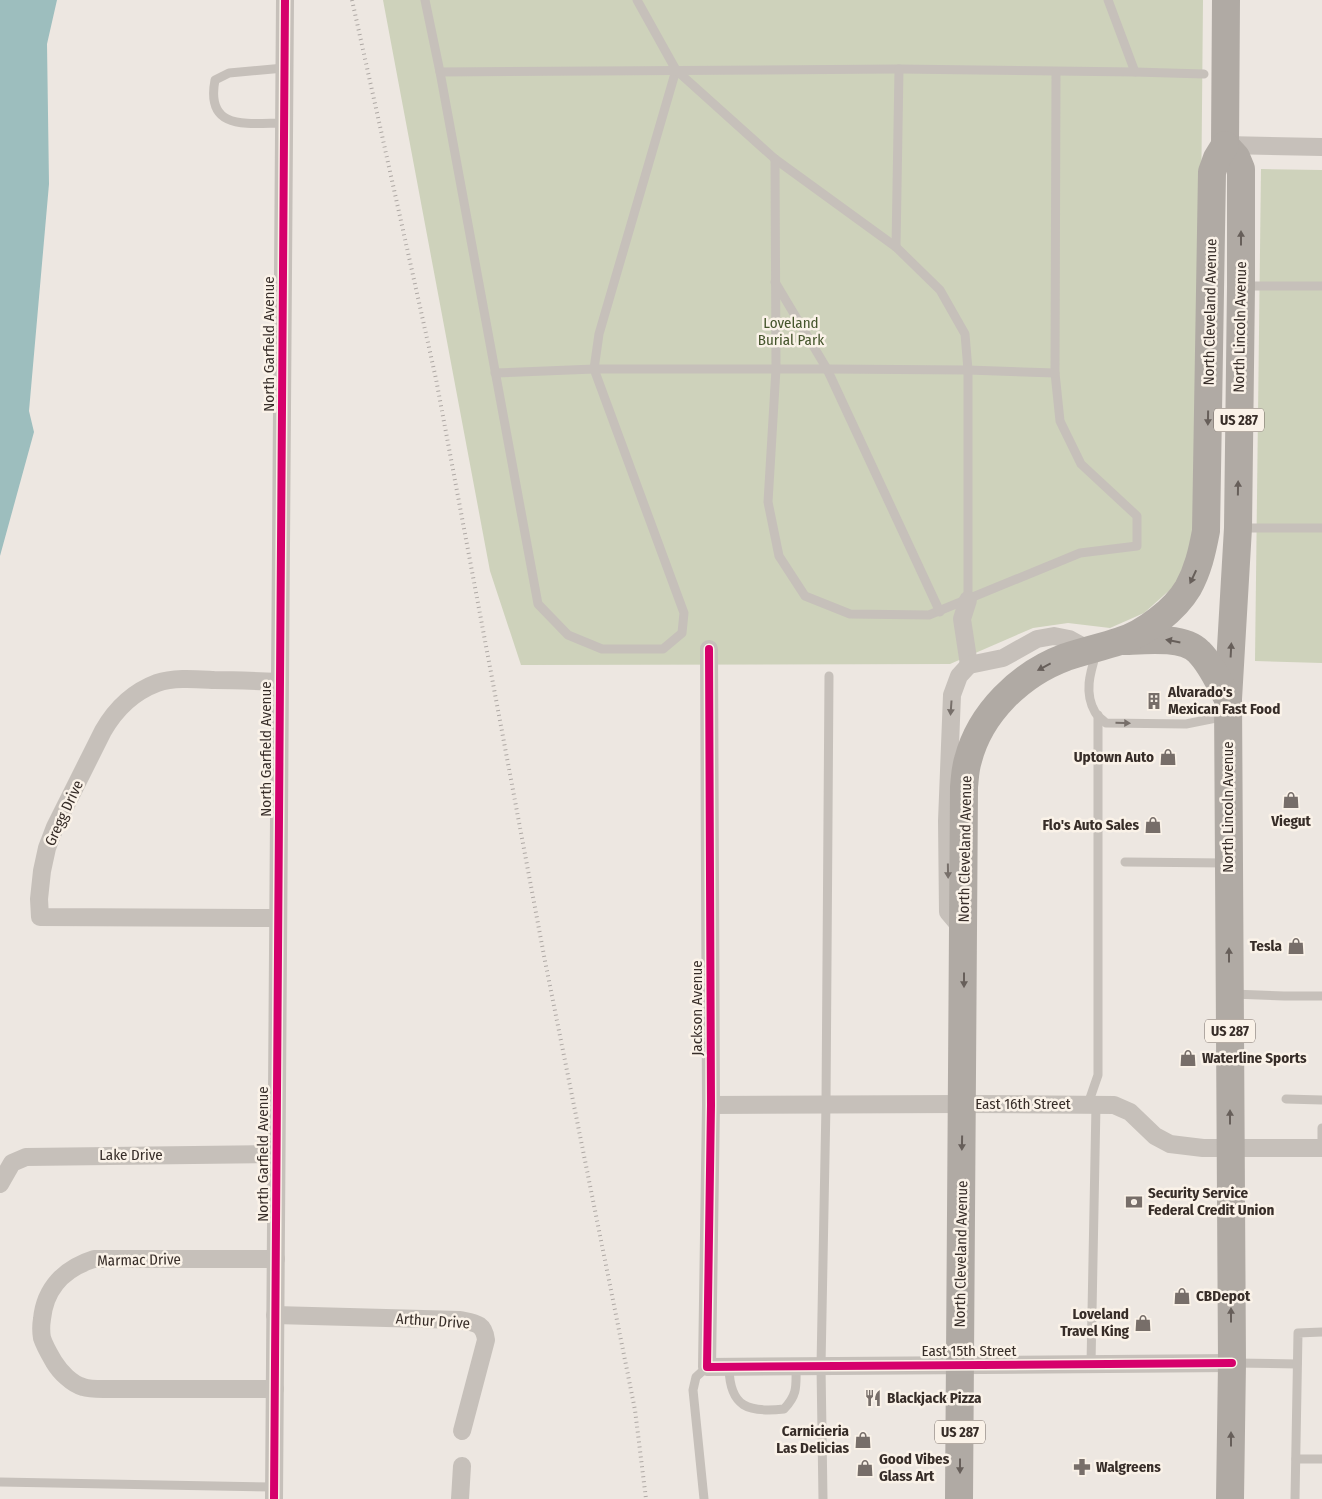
<svg xmlns="http://www.w3.org/2000/svg" width="1322" height="1499" font-family="'Fira Sans Condensed',sans-serif">
  <style>
    .green { fill: #ced2bb }
    .water { fill: #9dbebe }
    .lines { fill: none; stroke-linecap: round; stroke-linejoin: round }
    .service { stroke: #c6c0ba; stroke-width: 9 }
    .minor { stroke: #c6c0ba; stroke-width: 18 }
    .trunk { stroke: #b0aaa4; stroke-width: 28 }
    .rail { stroke: #aea8a4; stroke-width: 4; stroke-dasharray: 1 4; stroke-linecap: butt }
    .cycleway-casing { stroke: #faf2e8; stroke-width: 11 }
    .cycleway { stroke: #d6006c; stroke-width: 8 }
    .oneway { fill: #675f5a }
    .oneway2 { fill: #776f6a }
    .labels { text-anchor: middle; dominant-baseline: central; stroke-width: 5; stroke-linejoin: round; paint-order: stroke }
    .shield { fill: #faf2e8; stroke: #726862; stroke-width: 1 }
    .shield-label { font-size: 14px; font-weight: bold; fill: #372d28 }
    .street-label { font-size: 15px; fill: #372d28; stroke: #faf2e8 }
    .park-label { font-size: 15px; fill: #45552c; stroke: #faf2e8 }
    .poi-label { font-size: 15px; font-weight: bold; fill: #372d28; stroke: #faf2e8; text-anchor: start }
  </style>
  <rect width="100%" height="100%" fill="#ede7e1"/>
  <!-- green -->
  <g class="green">
    <polygon points="383,0 1203,0 1198,538 1181,580 1144,613 1110,628 1068,623 1033,628 950,664 521,665 490,571"/>
    <polygon points="1261,169 1322,170 1322,663 1255,661"/>
  </g>
  <!-- water -->
  <polygon class="water" points="0,0 57,0 47,44 49,184 29,411 34,432 0,556"/>
  <g class="lines">
    <!-- service -->
    <g class="service">
      <polyline points="425,0 440,72 538,604 568,635 602,649 663,649 682,633 684,613 594,369 599,334 676,70"/>
      <polyline points="637,0 676,70 775,159 896,247 940,290 965,334 968,370 968,600"/>
      <polyline points="1108,0 1135,72"/>
      <polyline points="440,72 899,69 1135,72 1204,74"/>
      <path d="M284,123C249,123 205,132 215,80L229,73L284,68"/>
      <polyline points="775,159 776,369 768,502 779,556 805,596 850,614 929,615 1080,553 1137,546 1137,516 1081,464 1060,421 1055,373 1056,72"/>
      <polyline points="896,247 899,69"/>
      <polyline points="775,282 827,369 940,612"/>
      <polyline points="1244,286 1322,286"/>
      <polyline points="495,373 594,369 827,369 968,370 1055,373"/>
      <polyline points="1241,528 1322,528"/>
      <path d="M1096,654C1090,673 1084,693 1095,712C1097,716 1103,720 1106,723L1186,724L1226,716"/>
      <polyline points="1125,862 1226,863"/>
      <polyline points="1232,994 1284,996 1322,996"/>
      <polyline points="1286,1099 1322,1100"/>
      <polyline points="1088,1104 1098,1075 1098,715"/>
      <polyline points="1322,1148 1322,1128"/>
      <polyline points="1235,1363 1297,1364"/>
      <polyline points="1091,1364 1096,1105"/>
      <path d="M729,1368C730,1407 748,1413 784,1409C798,1394 796,1386 796,1367"/>
      <polyline points="1296,1459 1322,1459"/>
      <polyline points="0,1482 274,1487"/>
      <polyline points="704,1499 693,1390 696,1377 707,1367"/>
      <polyline points="823,1499 821,1366 826,1104 829,676"/>
      <polyline points="1295,1499 1298,1333 1322,1332"/>
    </g>
    <!-- minor -->
    <g class="minor">
      <polyline points="1225,145 1322,147"/>
      <polyline points="968,600 962,619 969,665"/>
      <polyline points="709,649 711,1105 707,1367 1232,1363"/>
      <polyline points="969,665 1003,658 1037,639 1054,636 1069,639 1089,650"/>
      <path d="M278,918L40,917L39,899L42,871L47,848L55,827L103,731C115,710 133,692 157,683C174,677 196,679 214,680C236,680 258,681 280,682"/>
      <polyline points="964,931 948,912 947,821 952,695 959,676 969,665"/>
      <polyline points="711,1105 962,1104 1114,1105 1130,1112 1155,1136 1170,1144 1203,1148 1322,1148"/>
      <polyline points="0,1184 12,1163 26,1157 276,1154"/>
      <path d="M275,1315L460,1320C475,1323 484,1323 486,1340L462,1431"/>
      <path d="M275,1389H103C97,1389 89,1389 83,1387C72,1384 60,1372 54,1362C50,1355 45,1347 42,1338C41,1332 41,1325 42,1319C45,1288 65,1268 94,1259H276"/>
      <polyline points="274,1499 285,0"/>
      <polyline points="460,1499 462,1466"/>
    </g>
    <!-- trunk -->
    <g class="trunk">
      <polyline points="1226,0 1225,145 1236,157 1241,169 1241,286 1238,528 1228,699 1232,1363 1230,1499"/>
      <path d="M1126,641C1146,640 1184,636 1199,652C1212,665 1219,683 1228,699"/>
      <path d="M959,1499L964,787C965,778 965,769 968,760C980,713 1020,674 1066,657C1084,651 1102,647 1120,641C1144,634 1175,610 1188,588C1198,570 1202,552 1206,531L1212,172L1217,158L1225,145"/>
    </g>
    <!-- rail -->
    <polyline class="rail" points="352,0 436,379 545,961 635,1410 646,1499"/>
    <!-- cycleway casing -->
    <g class="cycleway-casing">
      <g id="cycleway">
        <polyline points="709,649 711,1105 707,1367 1232,1363"/>
        <polyline points="274,1499 285,0"/>
      </g>
    </g>
    <!-- cycleway -->
    <use href="#cycleway" class="cycleway"/>
  </g>
  <!-- one-way arrows -->
  <defs><path id="oneway-solid" d="M-6-.8H1V-3.2L6.5 0L1 3.2V.8H-6Z" transform="scale(1.25)"/></defs>
  <g class="oneway">
    <use href="#oneway-solid" transform="translate(1241 238) rotate(-90)"/>
    <use href="#oneway-solid" transform="translate(1208 418) rotate(91)"/>
    <use href="#oneway-solid" transform="translate(1238 488) rotate(-89)"/>
    <use href="#oneway-solid" transform="translate(1193 577) rotate(115)"/>
    <use href="#oneway-solid" transform="translate(1173 641) rotate(-169)"/>
    <use href="#oneway-solid" transform="translate(1231 650) rotate(-87)"/>
    <use href="#oneway-solid" transform="translate(1044 667) rotate(152)"/>
    <use href="#oneway-solid" transform="translate(1229 955) rotate(-90)"/>
    <use href="#oneway-solid" transform="translate(964 980) rotate(90)"/>
    <use href="#oneway-solid" transform="translate(1230 1117) rotate(-90)"/>
    <use href="#oneway-solid" transform="translate(962 1143) rotate(91)"/>
    <use href="#oneway-solid" transform="translate(1231 1315) rotate(-90)"/>
    <use href="#oneway-solid" transform="translate(1231 1439) rotate(-90)"/>
    <use href="#oneway-solid" transform="translate(960 1466) rotate(90)"/>
  </g>
  <g class="oneway2">
    <use href="#oneway-solid" transform="translate(951 708) rotate(94)"/>
    <use href="#oneway-solid" transform="translate(1123 723) rotate(1)"/>
    <use href="#oneway-solid" transform="translate(948 871) rotate(89)"/>
  </g>
  <!-- icons -->
  <defs>
    <g id="building-bare" transform="scale(1.35)"><path d="M-4-6H4V6H1V3H-1V6H-4ZM-2.5-4.3h1.7v1.8h-1.7ZM.8-4.3h1.7v1.8H.8ZM-2.5-1h1.7V.8h-1.7ZM.8-1h1.7V.8H.8Z" fill="#776e69" stroke="#faf2e8" stroke-width="2.5" paint-order="stroke"/></g>
    <g id="shop-bare" transform="scale(1.35)"><path d="M-5-2.5h2.3a2.7 3.5 0 0 1 5.4 0H5L5.5 6h-11ZM-1.5-2.5h3a1.5 2.3 0 0 0-3 0Z" fill="#776e69" stroke="#faf2e8" stroke-width="2.5" paint-order="stroke"/></g>
    <g id="bank-bare" transform="scale(1.35)"><path d="M-6-4H6V4H-6ZM0-2.3a2.3 2.3 0 1 0 0 4.6a2.3 2.3 0 1 0 0-4.6Z" fill="#776e69" stroke="#faf2e8" stroke-width="2.5" paint-order="stroke"/></g>
    <g id="restaurant-bare" transform="scale(1.35)"><path d="M-5-6h1v4h1v-4h1v4h1v-4h1v5L-1.5 .5V6h-2V.5L-5-1ZM5-6V6H3V1.5H1.5Q1.5-4 5-6Z" fill="#776e69" stroke="#faf2e8" stroke-width="2.5" paint-order="stroke"/></g>
    <g id="pharmacy-bare" transform="scale(1.35)"><path d="M-2-6h4v4h4v4h-4v4h-4v-4h-4v-4h4Z" fill="#776e69" stroke="#faf2e8" stroke-width="2.5" paint-order="stroke"/></g>
  </defs>
  <g fill-rule="evenodd">
    <use href="#building-bare" x="1154" y="701"/>
    <use href="#shop-bare" x="1168" y="757"/>
    <use href="#shop-bare" x="1291" y="800"/>
    <use href="#shop-bare" x="1153" y="825"/>
    <use href="#shop-bare" x="1296" y="946"/>
    <use href="#shop-bare" x="1188" y="1058"/>
    <use href="#bank-bare" x="1134" y="1202"/>
    <use href="#shop-bare" x="1182" y="1296"/>
    <use href="#shop-bare" x="1143" y="1323"/>
    <use href="#restaurant-bare" x="873" y="1398"/>
    <use href="#shop-bare" x="863" y="1440"/>
    <use href="#pharmacy-bare" x="1082" y="1467"/>
    <use href="#shop-bare" x="865" y="1468"/>
  </g>
  <g class="labels">
    <!-- shield labels -->
    <g class="shield">
      <rect x="1214" y="408.5" width="50" height="23" rx="4"/>
      <rect x="1205" y="1019.5" width="50" height="23" rx="4"/>
      <rect x="935" y="1420.5" width="50" height="23" rx="4"/>
    </g>
    <g class="shield-label">
      <text x="1239" y="420">US 287</text>
      <text x="1230" y="1031">US 287</text>
      <text x="960" y="1432">US 287</text>
    </g>
    <!-- street labels -->
    <g class="street-label">
      <text transform="translate(1210 312) rotate(-89)">North Cleveland Avenue</text>
      <text transform="translate(1240 327) rotate(-89)">North Lincoln Avenue</text>
      <text transform="translate(269 344) rotate(-90)">North Garfield Avenue</text>
      <text transform="translate(266 749) rotate(-90)">North Garfield Avenue</text>
      <text transform="translate(1228 807) rotate(-90)">North Lincoln Avenue</text>
      <text transform="translate(64 813) rotate(-65)">Gregg Drive</text>
      <text transform="translate(965 849) rotate(-89)">North Cleveland Avenue</text>
      <text transform="translate(697 1008) rotate(-90)">Jackson Avenue</text>
      <text x="1023" y="1104">East 16th Street</text>
      <text transform="translate(263 1154) rotate(-90)">North Garfield Avenue</text>
      <text x="131" y="1155">Lake Drive</text>
      <text transform="translate(961 1254) rotate(-89)">North Cleveland Avenue</text>
      <text transform="translate(139 1260) rotate(-1)">Marmac Drive</text>
      <text transform="translate(433 1321) rotate(4)">Arthur Drive</text>
      <text x="969" y="1351">East 15th Street</text>
    </g>
    <!-- park labels -->
    <g class="park-label">
      <text x="791" y="323">Loveland<tspan x="791" dy="17">Burial Park</tspan></text>
    </g>
    <!-- poi labels -->
    <g class="poi-label">
      <text x="1168" y="692">Alvarado's<tspan x="1168" dy="17">Mexican Fast Food</tspan></text>
      <text x="1154" y="757" text-anchor="end">Uptown Auto</text>
      <text x="1291" y="821" text-anchor="middle">Viegut</text>
      <text x="1139" y="825" text-anchor="end">Flo's Auto Sales</text>
      <text x="1282" y="946" text-anchor="end">Tesla</text>
      <text x="1202" y="1058">Waterline Sports</text>
      <text x="1148" y="1193">Security Service<tspan x="1148" dy="17">Federal Credit Union</tspan></text>
      <text x="1196" y="1296">CBDepot</text>
      <text x="1129" y="1314" text-anchor="end">Loveland<tspan x="1129" dy="17">Travel King</tspan></text>
      <text x="887" y="1398">Blackjack Pizza</text>
      <text x="849" y="1431" text-anchor="end">Carnicieria<tspan x="849" dy="17">Las Delicias</tspan></text>
      <text x="879" y="1459">Good Vibes<tspan x="879" dy="17">Glass Art</tspan></text>
      <text x="1096" y="1467">Walgreens</text>
    </g>
  </g>
</svg>
